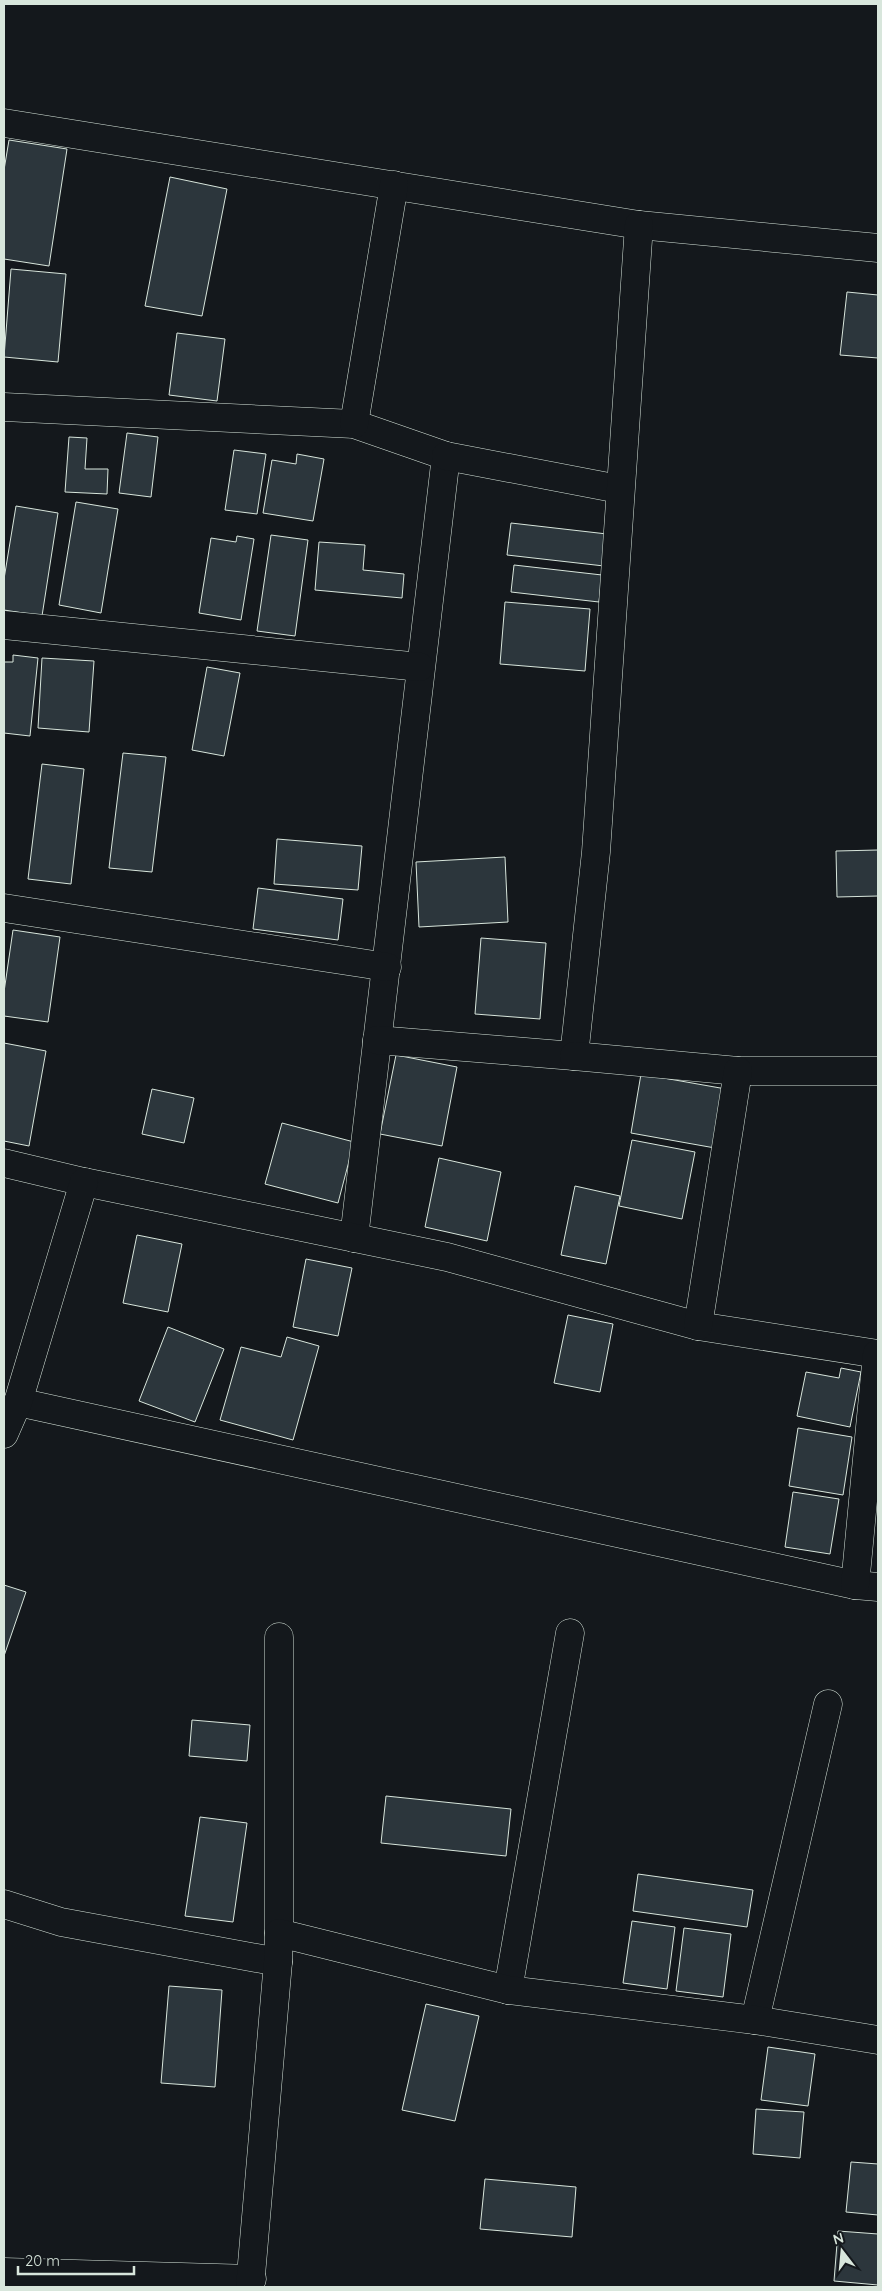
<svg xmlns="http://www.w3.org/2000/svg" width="882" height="2291" font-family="Quicksand,sans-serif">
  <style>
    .building { fill: #2c363c; stroke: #d8e6dc }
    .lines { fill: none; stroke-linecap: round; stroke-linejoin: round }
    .minor-casing { stroke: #d8e6dc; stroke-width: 29 }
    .minor { stroke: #14181c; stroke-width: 28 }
  </style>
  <rect width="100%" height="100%" fill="#14181c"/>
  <!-- building -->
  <g class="building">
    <polygon points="9,140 67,149 49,266 4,259 4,170"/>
    <polygon points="170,177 227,189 202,316 145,306"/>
    <polygon points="11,269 66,274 58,362 4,357"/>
    <polygon points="847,292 878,295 878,358 840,355"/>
    <polygon points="177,333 225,339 217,401 169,395"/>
    <polygon points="127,433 158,437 151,497 119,493"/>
    <polygon points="69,437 87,438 85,469 108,469 107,494 65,492"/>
    <polygon points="234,450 266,454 257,514 225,510"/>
    <polygon points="297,454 324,459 313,521 263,513 272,460 296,464"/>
    <polygon points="76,502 118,509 101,613 59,605"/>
    <polygon points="16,506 58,513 42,616 4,610 4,579"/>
    <polygon points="511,523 607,534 604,566 507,555"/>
    <polygon points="271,535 308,540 295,636 257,631"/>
    <polygon points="237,536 254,539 241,620 199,613 211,538 236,542"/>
    <polygon points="319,542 365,545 363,570 404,574 402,598 315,590"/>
    <polygon points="514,565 602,575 599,602 511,592"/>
    <polygon points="505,602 590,609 585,671 500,664"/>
    <polygon points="13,655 38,658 30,736 4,733 4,662 13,662"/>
    <polygon points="42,658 94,661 89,732 38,728"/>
    <polygon points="207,667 240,673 224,756 192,750"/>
    <polygon points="123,753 166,757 152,872 109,868"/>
    <polygon points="42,764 84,769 71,884 28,879"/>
    <polygon points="277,839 362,846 358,890 274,884"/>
    <polygon points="878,850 878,896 837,897 836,851"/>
    <polygon points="505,857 508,922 419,927 416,862"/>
    <polygon points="258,888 343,899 338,940 253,929"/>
    <polygon points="13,930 60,937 48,1022 4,1016 4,992"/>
    <polygon points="481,938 546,943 540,1019 475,1014"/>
    <polygon points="4,1043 46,1051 29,1146 4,1141"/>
    <polygon points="396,1055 457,1067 442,1146 380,1134"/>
    <polygon points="641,1074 726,1089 715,1148 631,1133"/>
    <polygon points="152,1089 194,1098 184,1143 142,1134"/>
    <polygon points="282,1123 354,1142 338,1203 265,1184"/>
    <polygon points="632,1140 695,1152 682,1219 619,1206"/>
    <polygon points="439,1158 501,1172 487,1241 425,1227"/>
    <polygon points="575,1186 620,1196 606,1264 561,1255"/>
    <polygon points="137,1235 182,1244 168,1312 123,1303"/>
    <polygon points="306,1259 352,1268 338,1336 293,1327"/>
    <polygon points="568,1315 613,1324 600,1392 554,1383"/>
    <polygon points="168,1327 224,1349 195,1422 139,1401"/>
    <polygon points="287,1337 319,1346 293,1440 220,1420 241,1347 281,1357"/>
    <polygon points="841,1368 861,1372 850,1427 797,1416 806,1372 839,1378"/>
    <polygon points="798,1428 852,1437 843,1495 789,1486"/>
    <polygon points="793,1492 839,1499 830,1554 785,1547"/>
    <polygon points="4,1585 26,1592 4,1656"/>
    <polygon points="192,1720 250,1725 247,1761 189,1756"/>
    <polygon points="386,1796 511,1809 506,1856 381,1843"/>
    <polygon points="200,1817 247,1823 233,1922 185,1916"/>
    <polygon points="638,1874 753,1890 747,1927 633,1911"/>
    <polygon points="632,1921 675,1927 667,1989 623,1983"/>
    <polygon points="684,1928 731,1934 723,1997 676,1991"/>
    <polygon points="169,1986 222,1990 215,2087 161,2083"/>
    <polygon points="426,2004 479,2016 455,2121 402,2110"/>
    <polygon points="768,2047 815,2054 808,2106 761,2100"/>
    <polygon points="756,2109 804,2112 800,2158 753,2154"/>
    <polygon points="851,2162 878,2164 878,2215 846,2212"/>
    <polygon points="485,2179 576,2187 572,2237 480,2229"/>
    <polygon points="838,2231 878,2234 878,2285 834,2281"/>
  </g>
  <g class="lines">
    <!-- minor casing -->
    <g class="minor-casing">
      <g id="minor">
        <polyline points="4,123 639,225 878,248"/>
        <polyline points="4,407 354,424 446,456 354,1238"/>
        <polyline points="354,424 394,185"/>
        <polyline points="446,456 619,489"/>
        <polyline points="4,625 420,667"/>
        <polyline points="4,908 387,967"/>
        <polyline points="377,1040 574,1056 596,852 639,225"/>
        <polyline points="574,1056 738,1071 878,1071"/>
        <polyline points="4,1163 84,1182 447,1257 698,1326 878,1354"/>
        <polyline points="698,1326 738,1071"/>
        <polyline points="18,1402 855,1585 878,1587"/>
        <polyline points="4,1434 18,1402 84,1182"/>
        <polyline points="855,1585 877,1354"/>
        <polyline points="4,1904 61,1922 278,1962"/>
        <polyline points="279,1933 279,1637"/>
        <polyline points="508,1990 570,1633"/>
        <polyline points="755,2020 828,1704"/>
        <polyline points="4,2272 252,2279"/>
        <polyline points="250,2287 278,1962 279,1933 508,1990 755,2020 878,2040"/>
      </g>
    </g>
    <!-- minor -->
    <use href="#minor" class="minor"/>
  </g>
  <!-- border -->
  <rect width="882" height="2291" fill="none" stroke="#d8e6dc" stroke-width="10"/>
  <!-- north arrow -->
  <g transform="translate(842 2251) rotate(344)" stroke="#14181c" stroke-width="4" paint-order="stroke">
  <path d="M0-4L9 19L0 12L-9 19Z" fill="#d8e6dc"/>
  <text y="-8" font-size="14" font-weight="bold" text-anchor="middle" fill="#d8e6dc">N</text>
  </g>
  <!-- scale -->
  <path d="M18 2266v8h116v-8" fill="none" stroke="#d8e6dc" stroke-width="2.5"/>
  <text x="25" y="2266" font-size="15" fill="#d8e6dc" stroke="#14181c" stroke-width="4" paint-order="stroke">20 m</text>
</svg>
